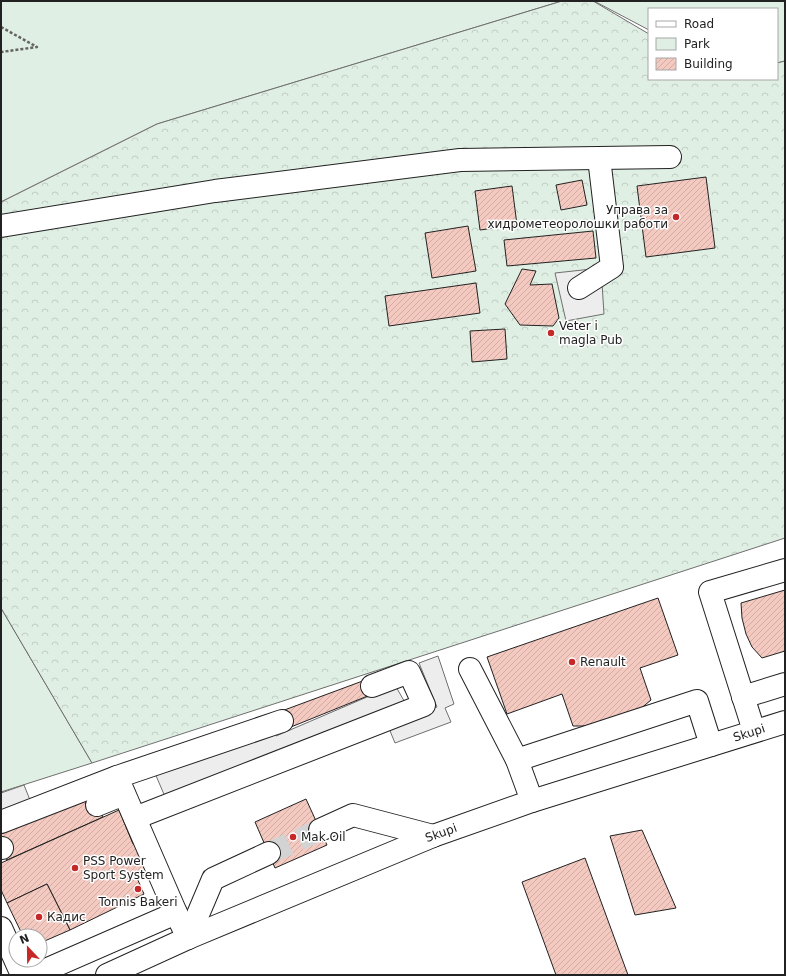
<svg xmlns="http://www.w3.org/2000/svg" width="786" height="976" font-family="'DejaVu Sans',sans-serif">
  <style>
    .green { fill: #e0efe3; stroke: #6f6f6f }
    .forest { fill: url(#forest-crowns); stroke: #6f6f6f }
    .parking { fill: #ededed; stroke: #6f6f6f }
    .building { fill: url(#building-hatch); stroke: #222 }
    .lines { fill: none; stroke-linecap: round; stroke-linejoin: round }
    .minor-tunnel { stroke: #d3d3d3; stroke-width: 22; stroke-dasharray: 22 11; stroke-linecap: butt }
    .minor-casing { stroke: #222; stroke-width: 24 }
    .path { stroke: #646464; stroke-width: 2.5; stroke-dasharray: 3 2; stroke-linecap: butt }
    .minor { stroke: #fff; stroke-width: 22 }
    .poi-dot { fill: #c62828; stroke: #fff; stroke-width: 1.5 }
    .labels { text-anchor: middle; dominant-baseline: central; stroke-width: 3; stroke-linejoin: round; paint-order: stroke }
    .poi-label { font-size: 12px; fill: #222; stroke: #fff; text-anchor: start }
    .street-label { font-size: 12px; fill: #222; stroke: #fff }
  </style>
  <defs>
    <pattern id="forest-crowns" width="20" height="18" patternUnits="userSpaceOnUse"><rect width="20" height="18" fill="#e0efe3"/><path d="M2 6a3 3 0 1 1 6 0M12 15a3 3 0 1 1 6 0" fill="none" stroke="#c0cdc2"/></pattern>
    <pattern id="building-hatch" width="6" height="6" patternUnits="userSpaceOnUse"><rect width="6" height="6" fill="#f3c9c0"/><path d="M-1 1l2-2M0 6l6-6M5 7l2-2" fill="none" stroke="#d0aca5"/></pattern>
  </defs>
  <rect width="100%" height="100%" fill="#fff"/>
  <!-- green -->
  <g class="green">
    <polygon points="1,1 562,1 157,124 1,202"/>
    <polygon points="594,1 785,1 785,61 777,63 777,9 649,9 649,30"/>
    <polygon points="1,608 92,763 1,792"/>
  </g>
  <!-- forest -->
  <polygon class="forest" points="562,1 593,1 649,34 649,79 777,79 777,63 785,61 785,538 92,763 1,608 1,202 157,124"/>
  <!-- parking -->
  <g class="parking">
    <polygon points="601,268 604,314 566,321 555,273"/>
    <polygon points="438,656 454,704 445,708 451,722 395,743 388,726 437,707 419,663"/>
    <polygon points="395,685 407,706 166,799 154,771 271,727 276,736"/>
    <polygon points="24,785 30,800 1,811 1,793"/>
  </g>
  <!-- building -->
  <g class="building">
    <polygon points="706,177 715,248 646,257 637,186"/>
    <polygon points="582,180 587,205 561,210 556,185"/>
    <polygon points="512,186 517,225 480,230 475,191"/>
    <polygon points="468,226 476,271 432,278 425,233"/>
    <polygon points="593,231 596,258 507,266 504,240"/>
    <polygon points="522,269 536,271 530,285 552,284 559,318 553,326 520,325 505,304"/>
    <polygon points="476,283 480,313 389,326 385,296"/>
    <polygon points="505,329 507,359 472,362 470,331"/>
    <polygon points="785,590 785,651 762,658 752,647 746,634 742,618 741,603"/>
    <polygon points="658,598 678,655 640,668 651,700 639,710 585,726 573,726 562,694 507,714 487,657"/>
    <polygon points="368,679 375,693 286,729 279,712"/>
    <polygon points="91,792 103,817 7,860 1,847 1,831"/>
    <polygon points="306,799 327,845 275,868 255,822"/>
    <polygon points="119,810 133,844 139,841 151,873 137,878 144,894 70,930 47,884 7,903 1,890 1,863"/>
    <polygon points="642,830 676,908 635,915 610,836"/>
    <polygon points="585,858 628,975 556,975 522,882"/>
    <polygon points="47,884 70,930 40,943 40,936 23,936 7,903"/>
  </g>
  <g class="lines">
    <!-- minor-tunnel -->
    <polyline class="minor-tunnel" points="269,853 320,830"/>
    <!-- minor casing -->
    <g class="minor-casing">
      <g id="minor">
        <polyline points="1,226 215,191 460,160 670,157"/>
        <polyline points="579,288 612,267 599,158"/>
        <polyline points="470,669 517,760 532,801"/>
        <polyline points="743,697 785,684"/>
        <polyline points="754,731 710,592 785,570"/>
        <polyline points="517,760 697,701 711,745"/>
        <polyline points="117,777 282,721"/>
        <polyline points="97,805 124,794"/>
        <polyline points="135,818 424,705 409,672 372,686"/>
        <polyline points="1,822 117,777 176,913 188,938"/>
        <polyline points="320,830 353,815 433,836"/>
        <polyline points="1,848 2,848"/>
        <polyline points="1,928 22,975"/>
        <polyline points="188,938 213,879 269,853"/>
        <polyline points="34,975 176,913"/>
        <polyline points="107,975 188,938 433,836 532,801 785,722"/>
      </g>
    </g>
    <!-- path -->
    <polyline class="path" points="1,27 37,47 1,52"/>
    <!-- minor -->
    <use href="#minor" class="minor"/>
  </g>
  <!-- markers -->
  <g class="poi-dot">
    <circle cx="676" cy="217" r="4"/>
    <circle cx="551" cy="333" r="4"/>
    <circle cx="572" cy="662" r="4"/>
    <circle cx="293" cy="837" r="4"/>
    <circle cx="75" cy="868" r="4"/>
    <circle cx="138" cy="889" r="4"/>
    <circle cx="39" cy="917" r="4"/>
  </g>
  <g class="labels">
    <!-- poi labels -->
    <g class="poi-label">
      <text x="668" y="210" text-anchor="end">Управа за<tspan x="668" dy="14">хидрометеоролошки работи</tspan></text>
      <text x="559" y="326">Veter i<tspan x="559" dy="14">magla Pub</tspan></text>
      <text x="580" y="662">Renault</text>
      <text x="301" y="837">Mak Oil</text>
      <text x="83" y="861">PSS Power<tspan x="83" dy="14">Sport System</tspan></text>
      <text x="138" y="902" text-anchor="middle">Tonnis Bakeri</text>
      <text x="47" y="917">Кадис</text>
    </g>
    <!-- street labels -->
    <g class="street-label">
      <text transform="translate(749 733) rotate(-18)">Skupi</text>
      <text transform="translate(441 833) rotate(-20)">Skupi</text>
    </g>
  </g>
  <!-- border -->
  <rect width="786" height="976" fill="none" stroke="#222222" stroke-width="4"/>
  <!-- legend -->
  <rect x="648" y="8" width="130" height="72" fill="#ffffff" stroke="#a7a7a7"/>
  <rect x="656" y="21" width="20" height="6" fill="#ffffff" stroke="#a7a7a7"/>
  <text x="684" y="28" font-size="12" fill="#222222">Road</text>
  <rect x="656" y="38" width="20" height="12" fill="#e0efe3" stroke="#a7a7a7"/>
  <text x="684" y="48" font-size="12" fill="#222222">Park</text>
  <rect x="656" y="58" width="20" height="12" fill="url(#building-hatch)" stroke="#a7a7a7"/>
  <text x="684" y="68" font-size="12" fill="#222222">Building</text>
  <!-- north arrow -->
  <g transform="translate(28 948) rotate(338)"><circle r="19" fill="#ffffff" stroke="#a7a7a7"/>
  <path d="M0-3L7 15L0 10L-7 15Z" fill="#c62828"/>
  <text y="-6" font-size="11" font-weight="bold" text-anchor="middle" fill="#222222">N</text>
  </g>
</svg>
